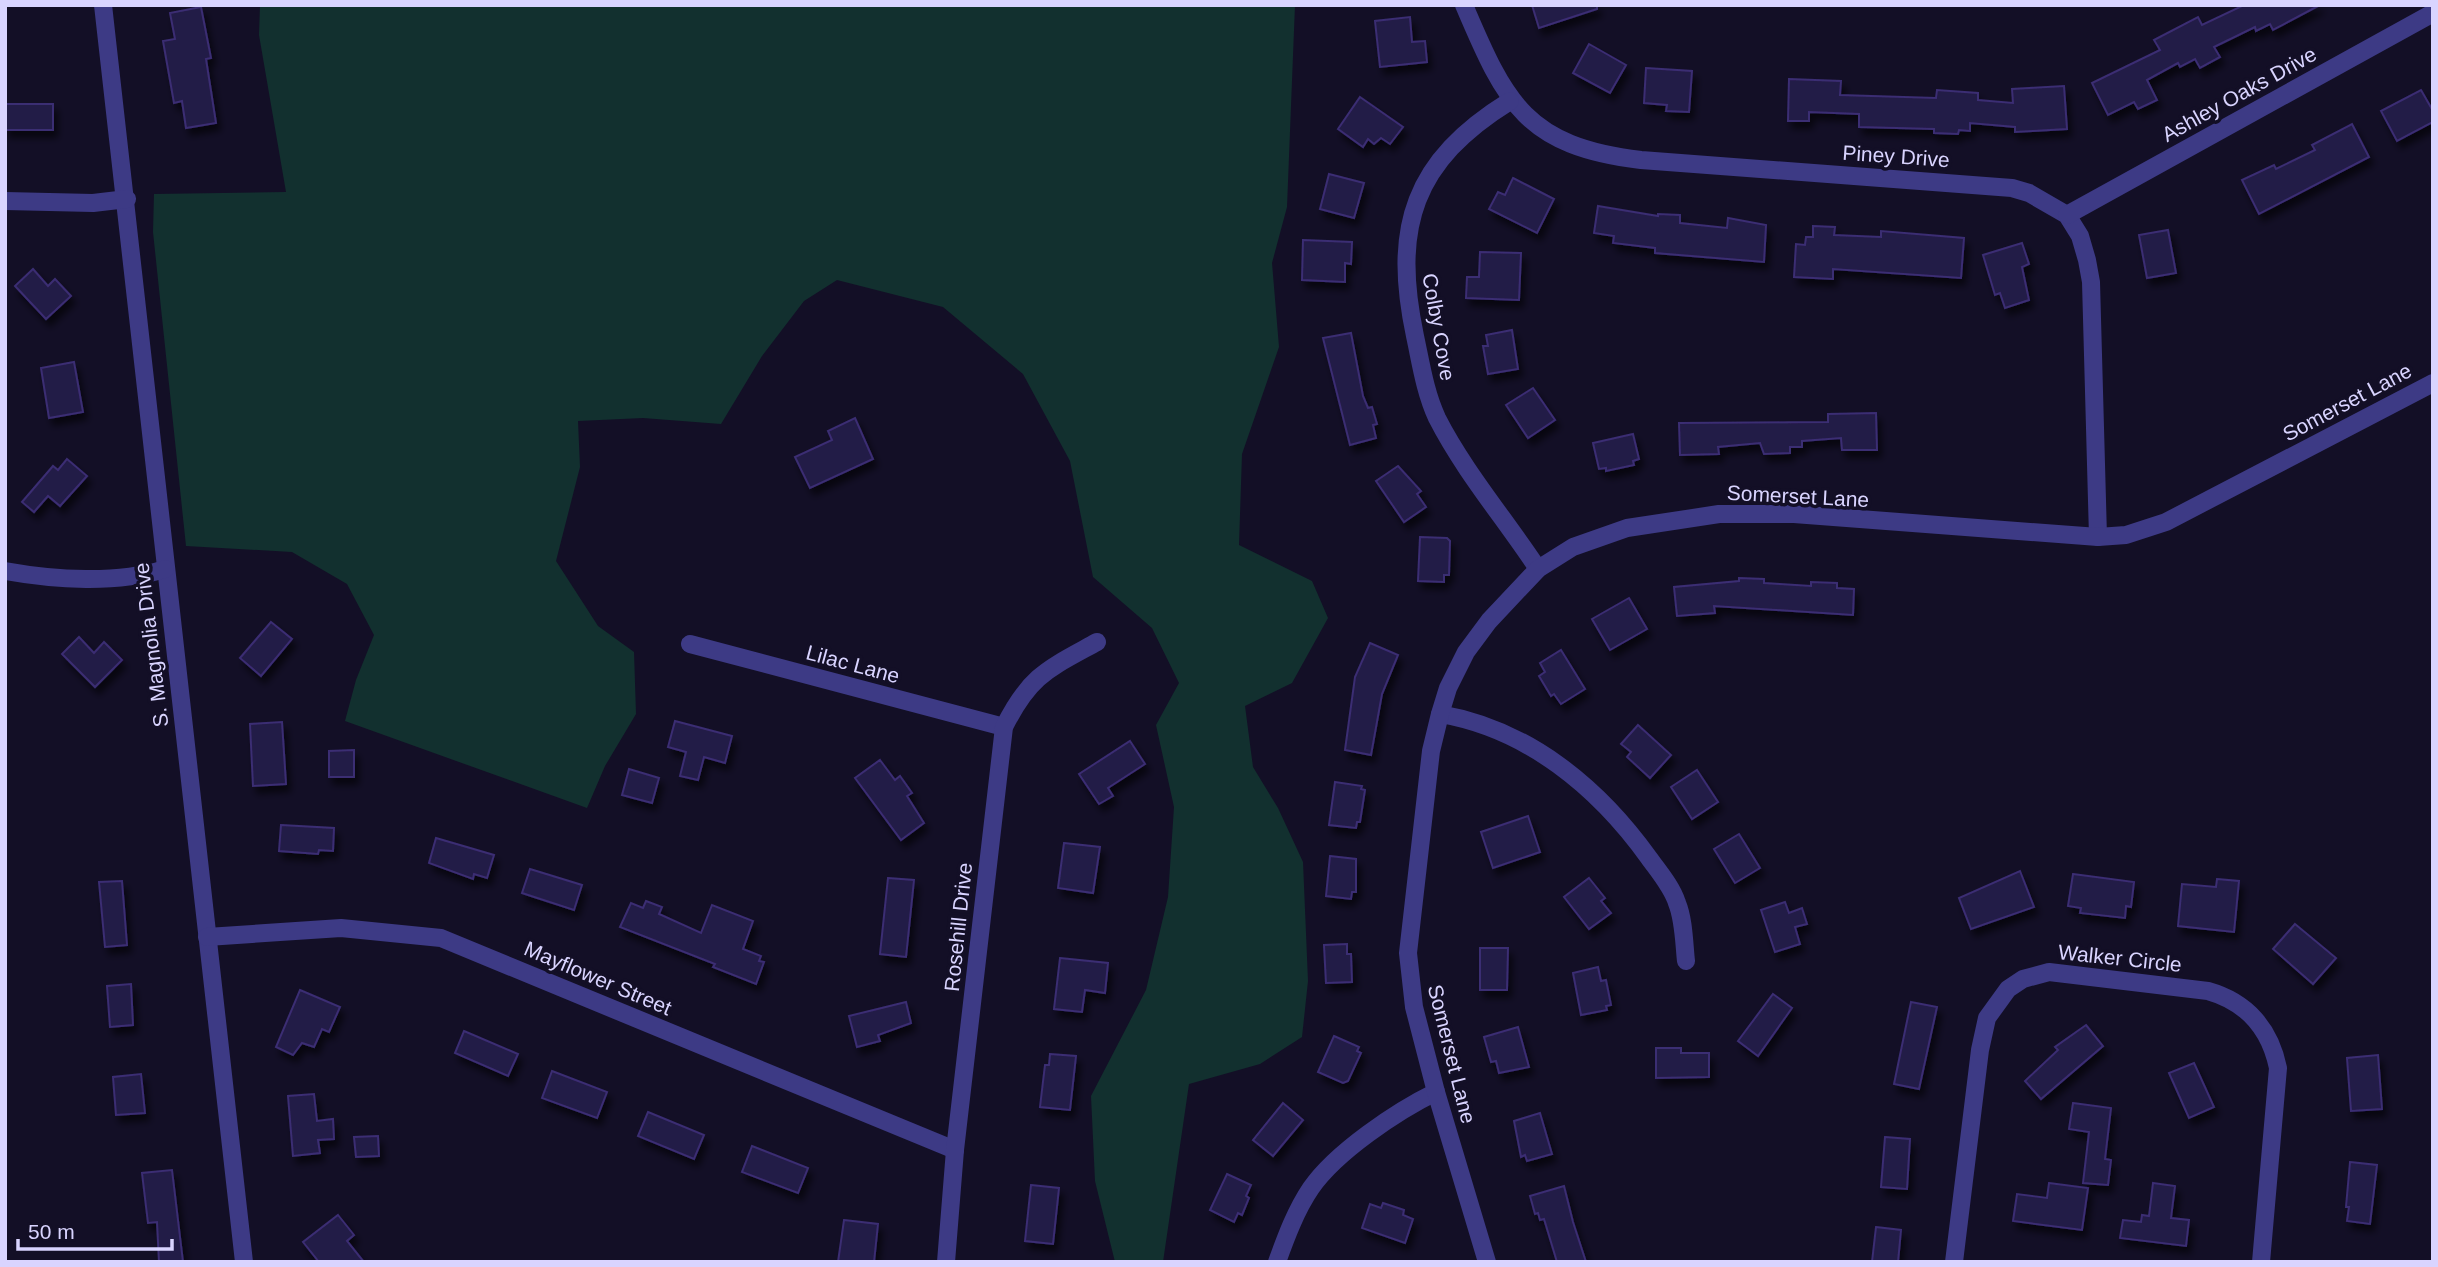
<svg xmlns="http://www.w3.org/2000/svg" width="2438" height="1267" font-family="Arial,sans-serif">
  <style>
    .green { fill: #12302f }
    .building { fill: #241b47; stroke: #3b2d73; stroke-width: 2; filter: url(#shadow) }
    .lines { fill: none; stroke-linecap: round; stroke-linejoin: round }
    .minor { stroke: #3d3a85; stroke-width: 18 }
    .labels { text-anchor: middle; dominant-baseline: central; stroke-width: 7; stroke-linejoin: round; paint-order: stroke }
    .street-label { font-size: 21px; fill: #d9d4ff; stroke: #130f26 }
  </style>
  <defs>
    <filter id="shadow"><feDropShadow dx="4" dy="7" stdDeviation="3.5" flood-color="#0009"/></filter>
  </defs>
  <rect width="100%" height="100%" fill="#130f26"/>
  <!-- green -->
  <polygon class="green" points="260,5 1295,5 1287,207 1272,263 1279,347 1242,454 1239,545 1312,581 1328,618 1292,683 1245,706 1253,767 1278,808 1303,862 1308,981 1302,1037 1260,1064 1189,1084 1163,1262 1115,1262 1095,1181 1091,1096 1146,990 1168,897 1174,807 1156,725 1179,683 1152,628 1093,577 1070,461 1023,374 943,307 837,280 804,301 762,356 721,424 643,418 578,421 580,467 556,561 598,626 634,652 636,714 605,766 587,808 345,721 356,680 374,635 347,584 292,552 186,546 153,232 154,194 286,192 259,35"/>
  <!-- building -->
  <g class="building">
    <polygon points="1532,5 1597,5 1597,9 1539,28"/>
    <polygon points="2244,5 2320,5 2273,30 2270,24 2256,31 2255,27 2214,47 2220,57 2200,68 2195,59 2180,67 2178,63 2147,80 2157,100 2138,109 2134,102 2108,115 2092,83 2160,50 2154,40 2198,17 2202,25"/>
    <polygon points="201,7 211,58 206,59 216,123 186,128 182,101 174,103 163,41 175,39 170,13"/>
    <polygon points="1410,17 1412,42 1425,41 1427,62 1380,67 1375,21"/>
    <polygon points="1589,44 1626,65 1610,93 1573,73"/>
    <polygon points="1646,68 1692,71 1689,112 1666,111 1667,105 1644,103"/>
    <polygon points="1789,79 1841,81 1840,95 1936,98 1937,90 1978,93 1978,100 2013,103 2012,89 2064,86 2067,129 2015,132 2015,127 1970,123 1970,131 1959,130 1958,134 1934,133 1934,129 1859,127 1859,114 1809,112 1809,121 1788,121"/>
    <polygon points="2421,90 2433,111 2433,122 2397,141 2381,111"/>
    <polygon points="1360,97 1403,127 1390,144 1381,138 1374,144 1368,139 1363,147 1338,129"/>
    <rect x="5" y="104" width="48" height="26"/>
    <polygon points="2352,124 2369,157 2259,214 2242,180 2274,165 2276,169 2315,150 2312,145"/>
    <polygon points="1329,174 1364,183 1354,218 1320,209"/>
    <polygon points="1513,178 1554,199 1537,233 1489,209 1498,192 1505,195"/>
    <polygon points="1598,206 1658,216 1658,214 1680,215 1680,223 1727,228 1728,218 1766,225 1764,262 1655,253 1655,248 1613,243 1614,236 1594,233"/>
    <polygon points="1813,226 1835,227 1834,235 1881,237 1881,231 1964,238 1961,278 1833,269 1833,279 1794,277 1796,244 1805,245 1806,237 1813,237"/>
    <polygon points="2168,230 2176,273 2147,278 2139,235"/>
    <polygon points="1303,240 1352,242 1351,264 1345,263 1345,282 1302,280"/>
    <polygon points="2022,243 2029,264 2022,267 2029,300 2005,308 2000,293 1995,295 1983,255"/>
    <polygon points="1480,252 1521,253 1519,300 1466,298 1467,277 1479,277"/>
    <polygon points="33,269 48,286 55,279 71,296 46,319 15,286"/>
    <polygon points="1512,330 1518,369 1488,374 1483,346 1488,346 1486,335"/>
    <polygon points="1351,333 1363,396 1368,408 1372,407 1377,424 1373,425 1376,438 1350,445 1323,338"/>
    <polygon points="74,362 83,412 49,418 41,368"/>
    <polygon points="1533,388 1555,420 1528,438 1506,405"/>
    <polygon points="1876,413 1877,450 1842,450 1841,438 1802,441 1802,447 1790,447 1790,453 1764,454 1760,443 1718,447 1719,454 1680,455 1679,423 1828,422 1828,414"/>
    <polygon points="855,418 873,459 810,488 795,457 832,440 828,431"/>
    <polygon points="1633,434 1639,459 1633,461 1634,465 1606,471 1606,468 1599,469 1593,443"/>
    <polygon points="67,459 87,476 60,506 48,496 34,512 22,502 53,466 58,470"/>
    <polygon points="1398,466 1421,491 1417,494 1426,507 1404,522 1376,481"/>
    <polygon points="1420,537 1447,538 1450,541 1449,575 1444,575 1444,582 1418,581"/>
    <polygon points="1739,578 1764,579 1764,583 1811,586 1811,582 1837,583 1837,588 1854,589 1853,615 1714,606 1715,613 1677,616 1674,587 1739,581"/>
    <polygon points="1629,598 1647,629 1610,650 1592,619"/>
    <polygon points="271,622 292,639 261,676 240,658"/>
    <polygon points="79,637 94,653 104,642 122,660 95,687 62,654"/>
    <polygon points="1370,643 1398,655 1382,694 1371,755 1345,750 1355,677"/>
    <polygon points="1561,650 1585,689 1561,704 1554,694 1551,696 1539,676 1545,672 1540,663"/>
    <polygon points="675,721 732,736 725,763 704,757 698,780 680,776 686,752 668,747"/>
    <polygon points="282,722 286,784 253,786 250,724"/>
    <polygon points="1638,725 1671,755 1650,778 1627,757 1631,752 1621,744"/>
    <polygon points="1130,741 1145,764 1108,788 1113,796 1099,804 1079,774"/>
    <polygon points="354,750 354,777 329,777 329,751"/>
    <polygon points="880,760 895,780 900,776 912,793 907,796 924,823 901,840 855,778"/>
    <polygon points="629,769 659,778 652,803 622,795"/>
    <polygon points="1697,770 1718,802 1692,819 1671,787"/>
    <polygon points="1335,782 1362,786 1361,789 1365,790 1360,822 1357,822 1356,828 1329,825"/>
    <polygon points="1528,816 1540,852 1493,868 1481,832"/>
    <polygon points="281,825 334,828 333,851 319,850 318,854 279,851"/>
    <polygon points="1739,834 1760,868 1735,883 1714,849"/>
    <polygon points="436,838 494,855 487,878 474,874 473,879 429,863"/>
    <polygon points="1064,843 1100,847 1093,893 1058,888"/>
    <polygon points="1330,856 1356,859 1356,892 1352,892 1351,899 1326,896"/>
    <polygon points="530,869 582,885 574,910 522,893"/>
    <polygon points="2020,871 2034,907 1971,929 1959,898"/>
    <polygon points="2073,874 2134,882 2131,907 2126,906 2125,918 2080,913 2081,908 2068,906"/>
    <polygon points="888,878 914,880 906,957 880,954"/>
    <polygon points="1589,878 1605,898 1601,901 1611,913 1589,929 1564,897"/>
    <polygon points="2217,879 2239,881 2234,932 2178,926 2182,884 2216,887"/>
    <polygon points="122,881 127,945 105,947 99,882"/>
    <polygon points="646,901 662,907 659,914 701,933 712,905 753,921 743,949 761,956 759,961 764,962 756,984 713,967 715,964 620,927 631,903 643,908"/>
    <polygon points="1785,902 1789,913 1802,908 1807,924 1795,927 1800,944 1775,952 1761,910"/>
    <polygon points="2295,924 2336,958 2313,984 2273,949"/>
    <polygon points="1347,944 1347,954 1351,954 1352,982 1326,983 1324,945"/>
    <polygon points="1480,948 1508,948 1507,990 1480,990"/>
    <polygon points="1060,958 1108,963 1105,993 1085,990 1082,1012 1054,1009"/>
    <polygon points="1598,967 1601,981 1606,980 1611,1005 1606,1006 1607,1010 1581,1015 1573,973"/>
    <polygon points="131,984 133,1025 110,1027 107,986"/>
    <polygon points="300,990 340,1007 329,1032 322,1029 314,1047 302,1043 293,1055 276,1047"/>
    <polygon points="1773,994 1792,1008 1758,1056 1738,1041"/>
    <polygon points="906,1002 911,1023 878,1035 880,1041 857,1047 849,1016"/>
    <polygon points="1911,1002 1937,1007 1919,1089 1894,1084"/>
    <polygon points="2086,1025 2103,1046 2041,1099 2025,1081 2058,1050 2055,1047"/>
    <polygon points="1518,1027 1529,1067 1499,1073 1496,1061 1491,1062 1484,1037"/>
    <polygon points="464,1031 518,1054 508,1076 455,1053"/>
    <polygon points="1334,1036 1359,1047 1357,1051 1361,1053 1348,1081 1343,1083 1318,1072"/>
    <polygon points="1656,1048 1681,1048 1681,1053 1709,1053 1709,1077 1656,1078"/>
    <polygon points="1050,1054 1076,1056 1070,1110 1040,1107 1045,1065 1049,1065"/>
    <polygon points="2378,1055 2382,1109 2351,1111 2347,1058"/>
    <polygon points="2194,1063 2214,1107 2189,1118 2169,1073"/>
    <polygon points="552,1071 607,1092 597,1118 542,1098"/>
    <polygon points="141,1074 145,1113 116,1115 113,1077"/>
    <polygon points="314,1094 317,1121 333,1119 334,1139 318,1140 320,1153 293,1156 288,1096"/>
    <polygon points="1283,1103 1303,1120 1273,1156 1253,1140"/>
    <polygon points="2073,1103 2111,1108 2105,1159 2111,1160 2108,1185 2083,1183 2089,1132 2069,1129"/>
    <polygon points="648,1112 704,1135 694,1159 638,1136"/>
    <polygon points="1540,1113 1552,1154 1527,1161 1525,1155 1521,1157 1514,1121"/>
    <polygon points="378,1136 379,1156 356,1157 354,1137"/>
    <polygon points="1885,1137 1910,1139 1907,1189 1881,1187"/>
    <polygon points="752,1146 808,1168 798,1193 742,1172"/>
    <polygon points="2350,1162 2377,1165 2370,1224 2347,1221 2349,1207 2346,1207"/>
    <polygon points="172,1170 183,1262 159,1262 157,1222 148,1223 142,1173"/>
    <polygon points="1227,1174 1251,1185 1246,1196 1249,1198 1242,1215 1238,1213 1234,1222 1210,1210"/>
    <polygon points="2049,1183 2088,1188 2082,1230 2013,1221 2017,1194 2047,1198"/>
    <polygon points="2153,1183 2175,1186 2171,1218 2189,1220 2186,1246 2120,1238 2123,1220 2141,1222 2142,1215 2149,1216"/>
    <polygon points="1031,1185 1059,1188 1053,1244 1025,1241"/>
    <polygon points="1564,1186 1573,1222 1586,1262 1557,1262 1544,1219 1540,1220 1538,1213 1535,1214 1530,1196"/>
    <polygon points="1383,1203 1404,1210 1403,1215 1413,1219 1405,1243 1362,1228 1370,1204 1381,1208"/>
    <polygon points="338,1215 354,1235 347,1241 364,1262 319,1262 303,1242"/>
    <polygon points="844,1220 878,1224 874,1262 838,1262"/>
    <polygon points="1876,1227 1901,1230 1898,1262 1872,1262"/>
  </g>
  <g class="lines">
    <!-- minor -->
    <g class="minor">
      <polyline points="103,5 244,1262"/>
      <path d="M1464,5C1506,104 1526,146 1641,160L2012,188L2029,193L2067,215L2080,236L2087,260L2091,282L2098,537"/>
      <path d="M1510,101C1413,161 1392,227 1415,336C1421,364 1425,392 1437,418C1464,471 1505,519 1538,569"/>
      <polyline points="5,201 93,203 127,199"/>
      <polyline points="2067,215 2433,13"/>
      <path d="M5,571C55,580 117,584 165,569"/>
      <polyline points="690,644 1004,727"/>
      <path d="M1440,714C1528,729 1598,787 1649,858C1659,872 1672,887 1677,903C1684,920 1684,943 1686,961"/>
      <polyline points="207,937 341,928 441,938 955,1150"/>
      <path d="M946,1262L955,1150L1004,727C1030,675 1048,669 1097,642"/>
      <path d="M1277,1262C1286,1237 1296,1210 1311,1188C1336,1152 1397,1111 1436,1092"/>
      <polyline points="1487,1262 1436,1092 1414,1007 1408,953 1431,751 1440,714 1448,688 1466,652 1489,621 1538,569 1573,547 1627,528 1719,514 1794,514 2098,537 2126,535 2166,522 2433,383"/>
      <path d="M1954,1262L1980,1050L1987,1018L2008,989L2023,979L2049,972L2208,991C2247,1002 2270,1029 2278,1068L2261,1262"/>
    </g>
  </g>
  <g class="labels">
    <!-- street labels -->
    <g class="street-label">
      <text transform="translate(2239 94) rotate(-29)">Ashley Oaks Drive</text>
      <text transform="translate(1896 156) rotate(4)">Piney Drive</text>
      <text transform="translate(1439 327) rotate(80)">Colby Cove</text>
      <text transform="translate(2347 402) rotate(-28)">Somerset Lane</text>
      <text transform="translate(1798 496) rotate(3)">Somerset Lane</text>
      <text transform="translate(151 645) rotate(-97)">S. Magnolia Drive</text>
      <text transform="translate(853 664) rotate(15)">Lilac Lane</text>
      <text transform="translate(958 927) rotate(-84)">Rosehill Drive</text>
      <text transform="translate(2120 958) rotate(6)">Walker Circle</text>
      <text transform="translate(598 978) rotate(23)">Mayflower Street</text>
      <text transform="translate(1452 1054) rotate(76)">Somerset Lane</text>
    </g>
  </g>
  <!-- border -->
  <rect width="2438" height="1267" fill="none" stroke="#d9d4ff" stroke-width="14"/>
  <!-- scale -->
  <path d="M18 1239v10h154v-10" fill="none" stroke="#d9d4ff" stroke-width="3.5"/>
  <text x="28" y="1239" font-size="21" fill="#d9d4ff" stroke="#130f26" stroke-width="5" paint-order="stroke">50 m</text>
</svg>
